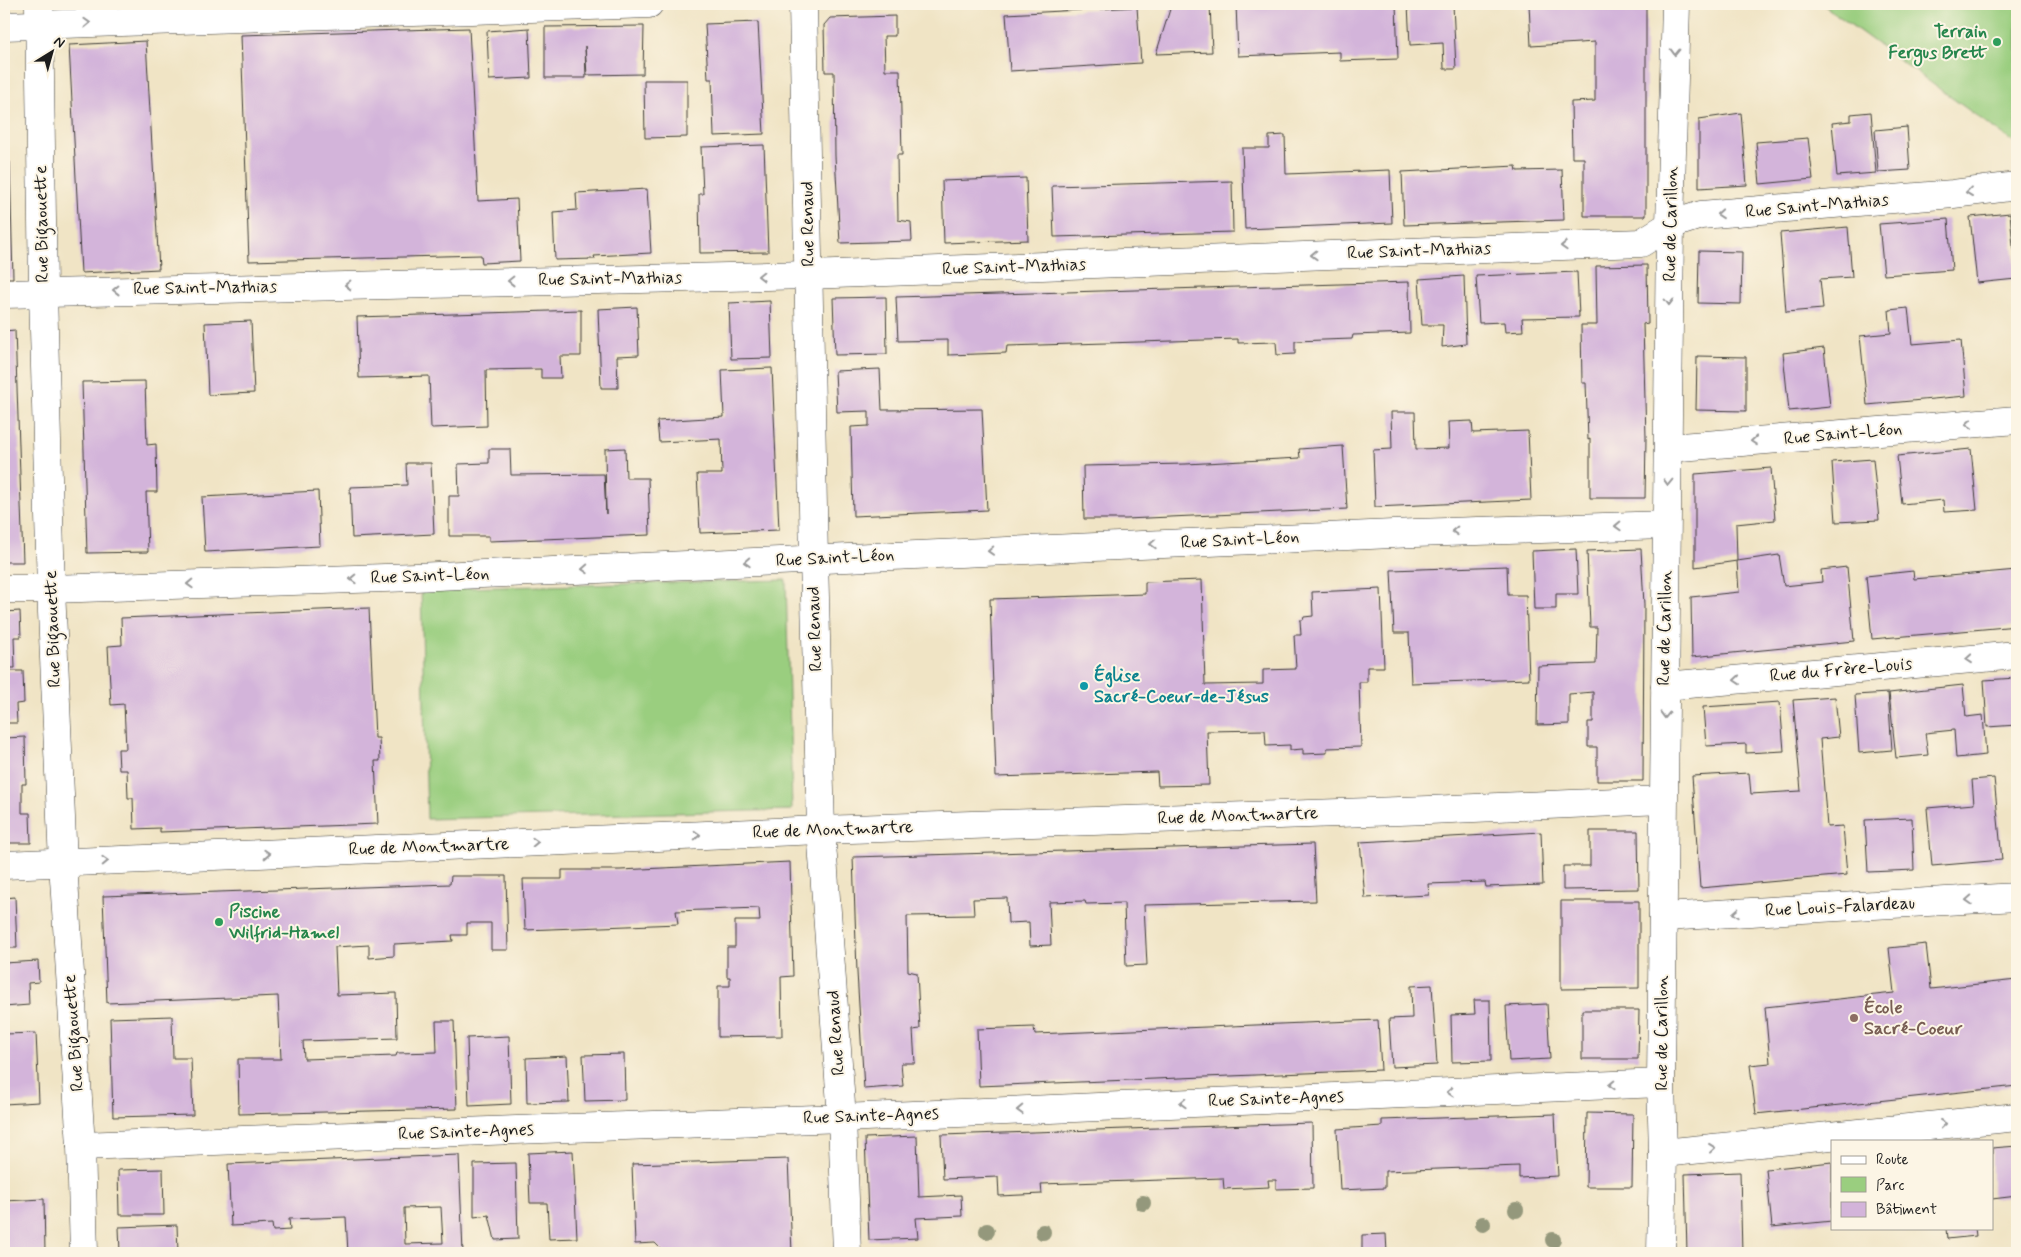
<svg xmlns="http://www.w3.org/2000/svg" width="2021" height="1257" font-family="Mynerve,sans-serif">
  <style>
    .green { fill: #9ace7f; stroke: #5b754e }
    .building { fill: #d3b4da; fill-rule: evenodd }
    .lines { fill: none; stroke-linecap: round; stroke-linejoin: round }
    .street-casing { stroke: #3c3a35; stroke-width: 29 }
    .street { stroke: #fff; stroke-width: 28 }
    .tree { fill: #94987b }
    .oneway { stroke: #999 }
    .leisure-dot { fill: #2e9e5b; stroke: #fcf5e5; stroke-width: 2 }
    .culture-dot { fill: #0f9aa8; stroke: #fcf5e5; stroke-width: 2 }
    .education-dot { fill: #8d6e63; stroke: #fcf5e5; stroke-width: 2 }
    .labels { text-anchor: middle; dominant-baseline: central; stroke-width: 4; stroke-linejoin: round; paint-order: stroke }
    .leisure-label { font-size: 18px; font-weight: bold; fill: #27864d; stroke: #fcf5e5; text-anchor: end }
    .street-label { font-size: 18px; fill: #1c1c1c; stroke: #fcf5e5 }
    .culture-label { font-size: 18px; font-weight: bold; fill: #0d838f; stroke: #fcf5e5; text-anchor: start }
    .education-label { font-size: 18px; font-weight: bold; fill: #785e54; stroke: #fcf5e5; text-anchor: start }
  </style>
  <rect width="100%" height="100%" fill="#fcf5e5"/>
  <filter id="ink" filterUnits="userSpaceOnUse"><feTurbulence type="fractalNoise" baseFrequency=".02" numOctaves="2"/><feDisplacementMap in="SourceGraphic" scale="10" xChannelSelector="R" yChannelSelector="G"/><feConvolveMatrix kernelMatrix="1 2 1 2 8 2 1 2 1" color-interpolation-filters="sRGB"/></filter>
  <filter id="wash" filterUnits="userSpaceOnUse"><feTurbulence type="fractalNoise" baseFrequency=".0096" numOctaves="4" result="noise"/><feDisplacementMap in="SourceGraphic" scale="20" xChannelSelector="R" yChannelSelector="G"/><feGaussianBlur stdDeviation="1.12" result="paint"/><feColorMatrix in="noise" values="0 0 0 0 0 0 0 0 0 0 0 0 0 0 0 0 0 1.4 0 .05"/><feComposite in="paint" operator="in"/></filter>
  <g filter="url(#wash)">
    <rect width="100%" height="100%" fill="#f0e4c5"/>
    <!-- green -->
    <g class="green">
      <polygon points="1822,4 2017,4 2017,145"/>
      <polygon points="786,580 792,810 427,819 421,589"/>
    </g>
    <g id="blocks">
      <!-- building -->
      <g class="building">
        <polygon points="1210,4 1212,52 1156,54 1171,6"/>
        <polygon points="1236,4 1337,4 1337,7 1396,4 1398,59 1340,61 1340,52 1238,56"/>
        <polygon points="1408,4 1453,4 1456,69 1444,69 1443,43 1410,45"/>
        <polygon points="1529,4 1646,4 1646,216 1584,216 1584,158 1572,158 1571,102 1595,101 1595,42 1531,46"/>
        <polygon points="1137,7 1141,63 1010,71 1006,14"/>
        <polygon points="895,16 895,36 884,36 885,70 900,70 902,155 897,155 898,220 911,222 912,241 840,243 835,156 834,72 825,72 824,25 830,18"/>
        <polygon points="758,22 764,134 714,136 712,79 708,79 705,24"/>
        <polygon points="644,26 643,74 587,75 585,46 586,78 545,78 545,27"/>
        <polygon points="469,28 478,201 517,199 520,261 482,263 481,255 249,261 241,35"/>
        <polygon points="529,28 531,78 489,80 487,31"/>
        <polygon points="146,41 159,269 81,273 69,45"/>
        <polygon points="4,66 5,66 7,130 4,130"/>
        <polygon points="644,80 687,80 687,137 645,138"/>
        <polygon points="1871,112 1876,173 1837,176 1832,123 1851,121 1851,114"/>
        <polygon points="1741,113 1747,185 1699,188 1699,119"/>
        <polygon points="1907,127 1910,170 1878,172 1875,130"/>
        <polygon points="1285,135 1286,174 1390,170 1392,223 1245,229 1242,148 1269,148 1269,136"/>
        <polygon points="1808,138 1813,179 1760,184 1756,142"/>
        <polygon points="764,145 768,252 700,253 699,194 703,194 701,147"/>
        <polygon points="4,162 10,162 13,278 4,278"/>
        <polygon points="1516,166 1517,171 1562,170 1564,220 1404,225 1402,172"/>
        <polygon points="1026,178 1028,240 944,243 942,181"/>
        <polygon points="1232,181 1233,232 1054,237 1052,186"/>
        <polygon points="647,189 651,253 594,256 595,259 555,260 553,212 577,210 576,193"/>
        <polygon points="2010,213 2016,279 1977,283 1970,217"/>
        <polygon points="1948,219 1952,270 1884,275 1879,224"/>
        <polygon points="1848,227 1852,277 1820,279 1823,309 1786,312 1780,233"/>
        <polygon points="1699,251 1742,252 1741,304 1698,303"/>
        <polygon points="1647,265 1648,323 1643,324 1646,438 1645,498 1590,498 1590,439 1588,440 1586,383 1582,383 1581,325 1597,325 1596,266"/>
        <polygon points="1577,272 1579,317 1522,318 1523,331 1505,332 1504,322 1479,323 1476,276"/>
        <polygon points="1464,276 1466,344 1442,347 1443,325 1422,325 1419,279"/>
        <polygon points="1409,282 1410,333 1353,335 1352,339 1295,341 1295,354 1277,355 1276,342 1238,343 1238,339 1007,346 1006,353 948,355 948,340 898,341 896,297"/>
        <polygon points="886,297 887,354 835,355 833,298"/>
        <polygon points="770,301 772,358 731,359 729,303"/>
        <polygon points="637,307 639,355 617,356 618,388 601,388 598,309"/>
        <polygon points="1908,308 1912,344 1961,340 1966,396 1867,405 1860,336 1891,333 1889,310"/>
        <polygon points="581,310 581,356 560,356 561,378 541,378 541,369 486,370 487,426 431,428 429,376 359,378 357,317"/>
        <polygon points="251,321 254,393 208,395 205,323"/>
        <polygon points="15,330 23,562 4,562 4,331"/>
        <polygon points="1824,348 1830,407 1789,411 1783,353"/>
        <polygon points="1697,356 1746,357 1746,411 1696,410"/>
        <polygon points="772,368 779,530 700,533 697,474 722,474 721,439 659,442 657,421 724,417 722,370"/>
        <polygon points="880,369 882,410 982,409 987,510 853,516 851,427 869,426 869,411 837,412 835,371"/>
        <polygon points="145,381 147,445 156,444 157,492 146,492 148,552 87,553 82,382"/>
        <polygon points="1391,412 1415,412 1416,449 1449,448 1448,422 1472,421 1473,433 1528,431 1531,500 1375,507 1373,450 1392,449"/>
        <polygon points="1343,446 1347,509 1126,519 1084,519 1083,466 1186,464 1300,458 1299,449"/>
        <polygon points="625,448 626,478 648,478 650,535 489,541 489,536 449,536 449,496 459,496 458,464 489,463 489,449 510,449 511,475 604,474 606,514 605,449"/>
        <polygon points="1971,449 1977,510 1944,512 1943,500 1902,504 1897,456"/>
        <polygon points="1873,459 1879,520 1836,522 1832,462"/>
        <polygon points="406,463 431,463 434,534 352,538 350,487 407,485"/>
        <polygon points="1771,468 1775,520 1736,524 1737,561 1779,555 1784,586 1822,582 1821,570 1847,567 1854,641 1692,657 1691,597 1739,592 1737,561 1695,567 1695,474"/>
        <polygon points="318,491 320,546 205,552 202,497"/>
        <polygon points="1576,549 1578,594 1556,594 1556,609 1534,609 1532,551"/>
        <polygon points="1641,549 1644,605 1643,781 1597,781 1597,747 1588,747 1588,722 1593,722 1593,692 1569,694 1569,724 1537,725 1538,666 1596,664 1597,627 1590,627 1587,551"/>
        <polygon points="1507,566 1508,595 1526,595 1529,679 1411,683 1409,633 1394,633 1391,570"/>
        <polygon points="2017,570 2017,626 1872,639 1866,576 1913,571 1914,579"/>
        <polygon points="1202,580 1205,685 1263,684 1263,670 1296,669 1294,635 1301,635 1300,620 1303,620 1304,617 1313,616 1312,592 1381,589 1384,667 1367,667 1367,682 1359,682 1361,747 1327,748 1327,753 1303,754 1303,749 1290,750 1290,745 1266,746 1265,730 1207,731 1209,785 1158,786 1157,772 996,777 990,599 1145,594 1145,582"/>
        <polygon points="369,608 375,738 379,738 380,761 375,761 378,824 160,832 160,828 134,829 133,798 128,798 127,770 119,770 118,749 126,749 124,704 111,705 108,646 122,645 121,618"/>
        <polygon points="20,611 21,637 14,637 15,668 4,668 4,612"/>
        <polygon points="4,671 23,671 24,703 16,704 17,723 4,723"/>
        <polygon points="2017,678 2017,725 1987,727 1984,680"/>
        <polygon points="1963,685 1966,717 1983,715 1986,755 1956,758 1954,730 1925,733 1928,755 1896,758 1889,693"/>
        <polygon points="1888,693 1892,750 1859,753 1855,695"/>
        <polygon points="1835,697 1839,737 1820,739 1827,827 1843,826 1847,875 1700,888 1692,776 1749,773 1751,794 1801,791 1793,700"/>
        <polygon points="1780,702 1784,751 1746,753 1746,744 1706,746 1703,707"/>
        <polygon points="25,737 26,784 22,784 22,813 30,813 31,843 4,843 4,738"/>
        <polygon points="1994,778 2002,860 1932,866 1927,808 1974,804 1972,780"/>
        <polygon points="1912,818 1914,870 1868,872 1865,820"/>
        <polygon points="1590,831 1638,831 1639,889 1563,890 1563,866 1590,866"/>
        <polygon points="1541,832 1543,885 1486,887 1485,882 1428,884 1429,895 1365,898 1360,842"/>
        <polygon points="1313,844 1316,901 1144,905 1147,965 1126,966 1124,903 1086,904 1085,901 1049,902 1051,945 1030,946 1029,922 1008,923 1007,898 973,899 974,915 907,916 908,971 917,973 920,1029 913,1030 915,1063 901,1063 903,1086 864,1089 857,972 853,857"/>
        <polygon points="790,862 793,976 781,977 782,1036 718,1037 718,986 730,986 730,977 727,977 727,947 735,947 735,921 760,921 759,908 676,911 678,924 525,930 523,879 562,879 562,870 620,870"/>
        <polygon points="451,876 506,876 508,950 491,950 491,923 467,923 467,935 452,935 453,941 394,944 394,956 369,958 369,945 335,947 337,995 396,993 397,1038 303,1041 304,1059 396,1056 397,1053 437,1052 436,1021 454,1021 457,1109 239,1114 238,1059 281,1059 278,996 107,1003 103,896 450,884"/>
        <polygon points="15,897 17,948 4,948 4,898"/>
        <polygon points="1561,901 1639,901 1639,988 1561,989"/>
        <polygon points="1926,944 1931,989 2017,980 2017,1086 1756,1114 1750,1065 1770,1063 1765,1007 1894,993 1889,948"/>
        <polygon points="38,961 39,982 28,983 29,1005 4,1007 4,963"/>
        <polygon points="1432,985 1437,1065 1392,1067 1389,1019 1412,1018 1411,986"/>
        <polygon points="1474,1000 1490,1000 1491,1061 1452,1062 1451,1015 1475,1014"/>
        <polygon points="1547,1004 1550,1059 1509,1061 1506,1006"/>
        <polygon points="1582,1010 1639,1010 1638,1059 1582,1059"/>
        <polygon points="172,1016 173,1058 191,1058 193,1115 113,1117 110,1018"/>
        <polygon points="1378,1020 1381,1070 979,1086 977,1029 1034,1027 1035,1034"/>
        <polygon points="36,1033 39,1102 4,1104 4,1034"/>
        <polygon points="509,1036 511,1104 469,1106 467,1038"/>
        <polygon points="624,1054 625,1100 585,1101 583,1055"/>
        <polygon points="567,1056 569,1102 527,1103 526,1058"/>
        <polygon points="1587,1113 1633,1114 1632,1187 1586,1187"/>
        <polygon points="1555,1114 1558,1176 1519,1178 1519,1166 1385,1171 1385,1188 1340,1190 1337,1129 1382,1126 1382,1120"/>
        <polygon points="1312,1123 1313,1188 1276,1189 1276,1180 1268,1180 1269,1187 1224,1189 1223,1178 1041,1184 1042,1194 999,1196 998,1177 943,1179 941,1135"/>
        <polygon points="917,1136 919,1197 961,1195 962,1216 916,1218 918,1238 869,1240 865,1138"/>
        <polygon points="2017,1146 2017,1196 1992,1199 1992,1148"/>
        <polygon points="573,1151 577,1238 549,1239 547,1203 530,1203 528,1153"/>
        <path d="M459,1155L463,1253H348L346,1217L289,1219L290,1230L273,1231L272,1224L231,1226L228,1164ZM441,1207L443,1243L405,1244L404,1208Z"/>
        <polygon points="788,1159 792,1253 665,1253 655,1243 635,1244 632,1164"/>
        <polygon points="1832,1162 1832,1221 1772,1227 1766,1169"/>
        <polygon points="516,1163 518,1239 495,1240 489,1215 474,1217 474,1164"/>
        <polygon points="163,1169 164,1215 119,1215 118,1170"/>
        <polygon points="1740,1172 1742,1253 1687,1253 1685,1174"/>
        <polygon points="44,1199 45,1253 4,1253 4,1201"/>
        <polygon points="177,1225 178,1253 120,1253 119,1227"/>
        <polygon points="1946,1228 1975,1228 1976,1236 1947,1239"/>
        <polygon points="1386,1234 1387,1253 1362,1253 1362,1235"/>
      </g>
    </g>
  </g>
  <g filter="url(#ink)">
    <use href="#blocks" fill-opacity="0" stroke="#3c3a35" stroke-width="1"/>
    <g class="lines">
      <!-- street casing -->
      <g class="street-casing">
        <g id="street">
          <polyline points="39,4 43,292 51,589 63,863 81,1146 84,1253"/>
          <polyline points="803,4 814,559 821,830 842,1118 847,1253"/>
          <polyline points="4,26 649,4"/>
          <polyline points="4,294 809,275 1641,243 1670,225 1701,215 1953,194 2017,186"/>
          <polyline points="1668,448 2017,420"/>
          <polyline points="4,589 51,589 415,577 1415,533 1666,525"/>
          <polyline points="1665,686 2017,655"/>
          <polyline points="4,865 821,830 1429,810 1663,800"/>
          <polyline points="1663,917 2017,897"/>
          <polyline points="81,1146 842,1118 1661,1083"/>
          <polyline points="1663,1153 2017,1117"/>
          <polyline points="1661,1253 1663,1153 1661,1083 1670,225 1676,4"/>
        </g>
      </g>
      <!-- street -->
      <use href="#street" class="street"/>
    </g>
    <!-- trees -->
    <g class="tree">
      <circle cx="1143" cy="1203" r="8"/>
      <circle cx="1516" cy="1210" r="8"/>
      <circle cx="1483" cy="1224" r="8"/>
      <circle cx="987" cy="1231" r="8"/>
      <circle cx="1043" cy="1232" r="8"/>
      <circle cx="1553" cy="1240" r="8"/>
    </g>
    <!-- one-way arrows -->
    <defs><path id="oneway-chevron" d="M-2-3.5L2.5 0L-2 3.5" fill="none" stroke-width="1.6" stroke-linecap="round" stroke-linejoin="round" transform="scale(1.25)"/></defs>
    <g class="oneway">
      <use href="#oneway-chevron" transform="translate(87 23) rotate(-2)"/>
      <use href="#oneway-chevron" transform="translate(1675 52) rotate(92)"/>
      <use href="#oneway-chevron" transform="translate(1969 192) rotate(173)"/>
      <use href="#oneway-chevron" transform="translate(1720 214) rotate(175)"/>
      <use href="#oneway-chevron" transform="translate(1564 246) rotate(178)"/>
      <use href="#oneway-chevron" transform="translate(1314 255) rotate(178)"/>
      <use href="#oneway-chevron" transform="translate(761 276) rotate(179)"/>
      <use href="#oneway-chevron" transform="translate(511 281) rotate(179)"/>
      <use href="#oneway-chevron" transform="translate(348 285) rotate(179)"/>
      <use href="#oneway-chevron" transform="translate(116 290) rotate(179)"/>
      <use href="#oneway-chevron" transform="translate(1669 302) rotate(90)"/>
      <use href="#oneway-chevron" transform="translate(1969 424) rotate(175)"/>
      <use href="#oneway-chevron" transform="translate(1754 441) rotate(175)"/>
      <use href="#oneway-chevron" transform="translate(1668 482) rotate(92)"/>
      <use href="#oneway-chevron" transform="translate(1618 526) rotate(178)"/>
      <use href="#oneway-chevron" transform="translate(1455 531) rotate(178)"/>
      <use href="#oneway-chevron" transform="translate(1153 544) rotate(177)"/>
      <use href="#oneway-chevron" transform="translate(991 551) rotate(177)"/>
      <use href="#oneway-chevron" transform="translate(747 562) rotate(177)"/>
      <use href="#oneway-chevron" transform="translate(585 569) rotate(177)"/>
      <use href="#oneway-chevron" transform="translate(353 579) rotate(178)"/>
      <use href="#oneway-chevron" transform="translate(190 584) rotate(178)"/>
      <use href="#oneway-chevron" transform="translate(1969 659) rotate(175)"/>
      <use href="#oneway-chevron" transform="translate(1737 680) rotate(175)"/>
      <use href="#oneway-chevron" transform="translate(1665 715) rotate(91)"/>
      <use href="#oneway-chevron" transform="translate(697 835) rotate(-2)"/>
      <use href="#oneway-chevron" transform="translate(535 842) rotate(-2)"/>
      <use href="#oneway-chevron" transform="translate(267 854) rotate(-2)"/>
      <use href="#oneway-chevron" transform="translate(105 861) rotate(-2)"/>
      <use href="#oneway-chevron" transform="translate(1969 900) rotate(177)"/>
      <use href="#oneway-chevron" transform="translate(1736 913) rotate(177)"/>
      <use href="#oneway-chevron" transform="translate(1612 1085) rotate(178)"/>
      <use href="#oneway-chevron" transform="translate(1450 1092) rotate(178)"/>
      <use href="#oneway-chevron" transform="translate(1183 1103) rotate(178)"/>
      <use href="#oneway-chevron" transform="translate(1020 1110) rotate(178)"/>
      <use href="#oneway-chevron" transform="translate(1943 1124) rotate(-6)"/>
      <use href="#oneway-chevron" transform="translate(1712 1148) rotate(-6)"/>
    </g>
  </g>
  <!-- markers -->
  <g class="leisure-dot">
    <circle cx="1997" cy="42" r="5"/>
    <circle cx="219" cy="922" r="5"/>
  </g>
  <circle class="culture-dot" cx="1084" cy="686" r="5"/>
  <circle class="education-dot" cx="1854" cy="1018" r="5"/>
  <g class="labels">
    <!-- leisure labels -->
    <g class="leisure-label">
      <text x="1987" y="32">Terrain<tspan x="1987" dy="21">Fergus Brett</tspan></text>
      <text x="229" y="912" text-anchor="start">Piscine<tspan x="229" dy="21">Wilfrid-Hamel</tspan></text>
    </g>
    <!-- street labels -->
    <g class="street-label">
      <text transform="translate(1817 206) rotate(-5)">Rue Saint-Mathias</text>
      <text transform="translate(42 224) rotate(-91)">Rue Bigaouette</text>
      <text transform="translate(808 224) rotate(-91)">Rue Renaud</text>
      <text transform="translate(1671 224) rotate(-89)">Rue de Carillon</text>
      <text transform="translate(1419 251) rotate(-2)">Rue Saint-Mathias</text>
      <text transform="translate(1014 267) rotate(-2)">Rue Saint-Mathias</text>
      <text transform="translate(610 279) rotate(-1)">Rue Saint-Mathias</text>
      <text transform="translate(205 288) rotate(-1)">Rue Saint-Mathias</text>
      <text transform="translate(1843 434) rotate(-5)">Rue Saint-Léon</text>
      <text transform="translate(1240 540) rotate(-3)">Rue Saint-Léon</text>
      <text transform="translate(835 558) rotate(-3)">Rue Saint-Léon</text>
      <text transform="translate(430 576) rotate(-2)">Rue Saint-Léon</text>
      <text transform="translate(1665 628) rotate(-89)">Rue de Carillon</text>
      <text transform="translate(53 629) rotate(-92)">Rue Bigaouette</text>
      <text transform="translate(815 629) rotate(-92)">Rue Renaud</text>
      <text transform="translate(1841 670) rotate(-5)">Rue du Frère-Louis</text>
      <text transform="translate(1238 816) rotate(-2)">Rue de Montmartre</text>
      <text transform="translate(833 830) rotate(-2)">Rue de Montmartre</text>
      <text transform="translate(429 847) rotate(-2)">Rue de Montmartre</text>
      <text transform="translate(1840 907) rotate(-3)">Rue Louis-Falardeau</text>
      <text transform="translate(74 1033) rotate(-94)">Rue Bigaouette</text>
      <text transform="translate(836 1033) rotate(-94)">Rue Renaud</text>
      <text transform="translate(1662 1033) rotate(-90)">Rue de Carillon</text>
      <text transform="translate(1276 1099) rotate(-2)">Rue Sainte-Agnes</text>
      <text transform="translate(871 1116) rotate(-2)">Rue Sainte-Agnes</text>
      <text transform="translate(466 1132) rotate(-2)">Rue Sainte-Agnes</text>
    </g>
    <!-- culture labels -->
    <g class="culture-label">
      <text x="1094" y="676">Église<tspan x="1094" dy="21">Sacré-Coeur-de-Jésus</tspan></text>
    </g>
    <!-- education labels -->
    <g class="education-label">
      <text x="1864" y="1008">École<tspan x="1864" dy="21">Sacré-Coeur</tspan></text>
    </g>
  </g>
  <!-- margin -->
  <rect width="2021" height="1257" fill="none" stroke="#fcf5e5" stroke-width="20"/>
  <!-- legend -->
  <rect x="1831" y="1140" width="162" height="90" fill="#fcf5e5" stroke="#a29e95"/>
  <rect x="1841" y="1156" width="25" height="8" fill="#ffffff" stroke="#a29e95"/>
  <text x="1876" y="1164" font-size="15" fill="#1c1c1c">Route</text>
  <rect x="1841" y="1177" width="25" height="15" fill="#9ace7f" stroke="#a29e95"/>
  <text x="1876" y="1190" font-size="15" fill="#1c1c1c">Parc</text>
  <rect x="1841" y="1202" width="25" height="15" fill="#d3b4da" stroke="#a29e95"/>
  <text x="1876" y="1214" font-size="15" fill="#1c1c1c">Bâtiment</text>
  <!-- north arrow -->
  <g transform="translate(52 52) rotate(37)" stroke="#fcf5e5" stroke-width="4" paint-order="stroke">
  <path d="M0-4L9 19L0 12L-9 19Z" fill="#1c1c1c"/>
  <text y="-8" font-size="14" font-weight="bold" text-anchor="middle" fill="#1c1c1c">N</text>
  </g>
</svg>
